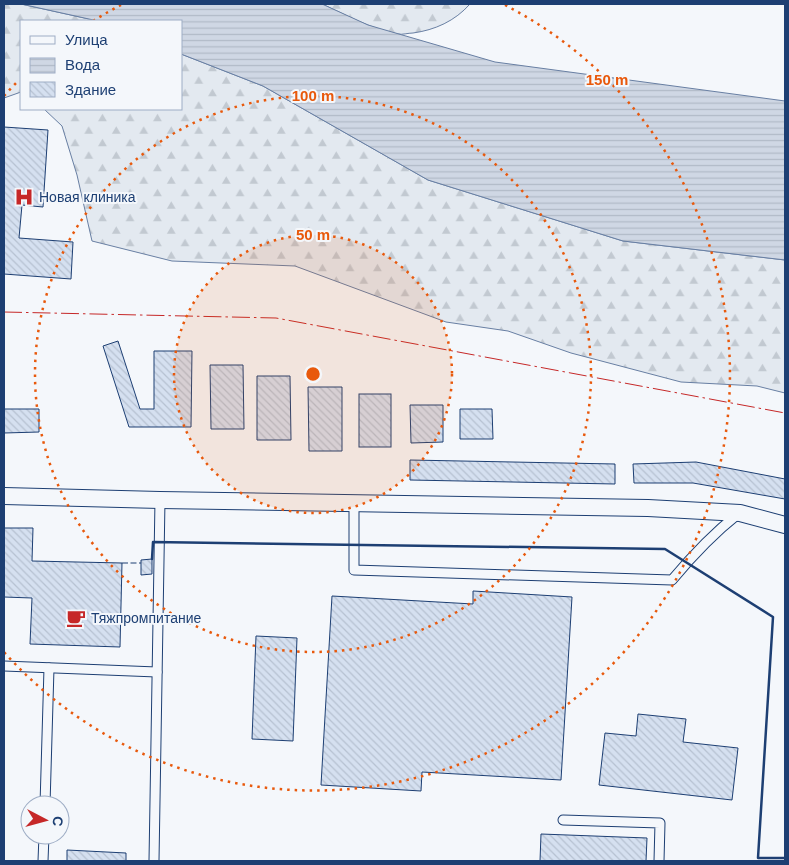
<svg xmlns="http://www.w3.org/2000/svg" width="789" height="865" font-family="Arial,sans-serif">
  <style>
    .forest { fill: url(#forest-firs); stroke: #687fa3 }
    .water { fill: url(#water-rules); stroke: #687fa3 }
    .building { fill: url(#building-back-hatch); stroke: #1d3f73 }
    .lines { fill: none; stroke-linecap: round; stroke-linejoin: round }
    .lane-casing { stroke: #1d3f73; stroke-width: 11 }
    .street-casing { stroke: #1d3f73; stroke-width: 18 }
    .lane { stroke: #f4f7fb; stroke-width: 9 }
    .street { stroke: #f4f7fb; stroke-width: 16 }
    .fence { stroke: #1d3f73; stroke-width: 1; stroke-dasharray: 6 2.5; stroke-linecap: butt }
    .wall { stroke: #1d3f73; stroke-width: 2.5 }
    .power { stroke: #c62828; stroke-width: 1; stroke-dasharray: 18 4 2.5 4; stroke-linecap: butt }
    .ring { fill: none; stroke: #e8590c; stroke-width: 2.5; stroke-dasharray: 2.5 5 }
    .labels { text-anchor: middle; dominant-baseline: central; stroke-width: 4; stroke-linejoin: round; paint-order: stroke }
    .poi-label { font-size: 14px; fill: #1d3f73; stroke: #f4f7fb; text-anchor: start }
    .centre { fill: #e8590c; stroke: #f4f7fb; stroke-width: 2.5 }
    .ring-label { font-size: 15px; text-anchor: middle; font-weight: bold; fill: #e8590c; stroke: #f4f7fb; stroke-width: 4; stroke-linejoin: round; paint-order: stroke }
  </style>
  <defs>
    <pattern id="forest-firs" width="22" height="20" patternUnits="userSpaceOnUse" patternTransform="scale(1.25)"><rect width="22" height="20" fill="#e3e9f0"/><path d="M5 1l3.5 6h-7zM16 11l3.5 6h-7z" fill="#c2c9d1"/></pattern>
    <pattern id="water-rules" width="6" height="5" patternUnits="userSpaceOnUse" patternTransform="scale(1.25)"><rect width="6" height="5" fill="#cfd7e4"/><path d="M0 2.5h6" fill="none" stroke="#b1bac7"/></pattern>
    <pattern id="building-back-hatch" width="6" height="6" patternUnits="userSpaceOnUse" patternTransform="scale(1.25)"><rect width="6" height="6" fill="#d5e0f0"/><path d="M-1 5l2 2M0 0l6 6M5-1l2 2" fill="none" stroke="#b6c1d1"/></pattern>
  </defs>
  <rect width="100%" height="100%" fill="#f4f7fb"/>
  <!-- forest -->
  <g class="forest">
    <polygon points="4,4 21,4 98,21 21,21 21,92 4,98"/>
    <path d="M322,4H470C455,21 435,30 413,33C408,33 402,35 398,34C371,29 346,15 322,4Z"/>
    <polygon points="181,54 263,86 428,180 623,241 785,260 785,393 757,386 681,382 571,353 508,331 446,322 295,266 172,261 92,241 77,175 62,126 44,109 181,109"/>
  </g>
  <!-- water -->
  <polygon class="water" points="21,4 322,4 368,25 495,62 785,101 785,260 623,241 428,180 263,86 181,54 181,21 98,21"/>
  <!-- building -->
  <g class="building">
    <polygon points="4,127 48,130 43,207 22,205 19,238 73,242 71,279 4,274"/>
    <polygon points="118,341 140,409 154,409 154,351 192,351 191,427 129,427 103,346"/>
    <polygon points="210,365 243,365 244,429 211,429"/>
    <polygon points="257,376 290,376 291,440 257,440"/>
    <polygon points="308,387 342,387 342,451 309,451"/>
    <rect x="359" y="394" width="32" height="53"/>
    <polygon points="410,405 443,405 443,442 411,443"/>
    <polygon points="4,409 39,409 39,432 4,433"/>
    <polygon points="460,409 492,409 493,439 460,439"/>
    <polygon points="410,460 615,464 615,484 410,480"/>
    <polygon points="696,462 785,479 785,499 693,483 634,483 633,464"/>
    <polygon points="4,528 33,528 32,561 122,563 120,647 30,644 32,598 4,597"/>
    <polygon points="152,559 152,574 141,575 141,560"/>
    <polygon points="473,591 572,597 561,780 422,772 421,791 321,785 332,596 473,604"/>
    <polygon points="256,636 297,638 293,741 252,739"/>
    <polygon points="638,714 686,719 683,742 738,748 732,800 599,785 605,733 636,736"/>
    <polygon points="541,834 647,838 646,861 540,861"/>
    <polygon points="67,850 126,853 126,861 67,861"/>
  </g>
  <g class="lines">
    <!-- lane casing -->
    <g class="lane-casing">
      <g id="lane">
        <path d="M354,503V570L672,580C692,556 714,533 738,514"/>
        <polyline points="4,666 157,672"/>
        <polyline points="45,805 49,668"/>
        <polyline points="563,820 660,823 659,861"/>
        <polyline points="43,861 44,835"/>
        <polyline points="154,861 160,500"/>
      </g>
    </g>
    <!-- street casing -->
    <g class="street-casing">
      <polyline id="street" points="4,496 160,500 648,508 740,513 785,525"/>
    </g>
    <!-- lane -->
    <use href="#lane" class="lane"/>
    <!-- street -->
    <use href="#street" class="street"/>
    <!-- fence -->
    <polyline class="fence" points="122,563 141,563"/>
    <!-- wall -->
    <polyline class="wall" points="152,559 153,542 665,549 773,617 758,858 785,858"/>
    <!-- power -->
    <polyline class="power" points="4,312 276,318 785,413"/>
  </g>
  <!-- distance rings -->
  <circle cx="313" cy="374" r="139" fill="#e8590c" fill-opacity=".12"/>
  <g class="ring">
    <circle cx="313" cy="374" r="139"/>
    <circle cx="313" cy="374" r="278"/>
    <path d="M4 96A416 416 0 0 1 19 80M93 21A416 416 0 0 1 121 5M505 5A416 416 0 1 1 4 652"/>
  </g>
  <!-- icons -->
  <defs>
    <g id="hospital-bare" transform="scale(1.5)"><path d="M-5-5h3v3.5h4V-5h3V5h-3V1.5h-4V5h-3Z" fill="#c62828" stroke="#f4f7fb" stroke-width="2.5" paint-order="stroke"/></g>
    <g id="cafe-bare" transform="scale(1.5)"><path d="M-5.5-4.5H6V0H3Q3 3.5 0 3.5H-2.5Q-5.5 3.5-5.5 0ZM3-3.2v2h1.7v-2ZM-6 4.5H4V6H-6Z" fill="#c62828" stroke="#f4f7fb" stroke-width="2.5" paint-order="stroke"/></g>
  </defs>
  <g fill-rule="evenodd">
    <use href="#hospital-bare" x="24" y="197"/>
    <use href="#cafe-bare" x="76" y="618"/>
  </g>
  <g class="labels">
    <!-- poi labels -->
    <g class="poi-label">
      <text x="39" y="197">Новая клиника</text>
      <text x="91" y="618">Тяжпромпитание</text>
    </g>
  </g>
  <circle cx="313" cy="374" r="8" class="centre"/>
  <g class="ring-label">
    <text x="607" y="85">150 m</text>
    <text x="313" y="101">100 m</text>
    <text x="313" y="240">50 m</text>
  </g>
  <!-- border -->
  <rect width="789" height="865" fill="none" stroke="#1d3f73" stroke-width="10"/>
  <!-- legend -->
  <rect x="20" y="20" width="162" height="90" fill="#f4f7fb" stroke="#9eadc5"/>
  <rect x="30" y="36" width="25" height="8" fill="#f4f7fb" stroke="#9eadc5"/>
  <text x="65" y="45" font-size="15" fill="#1d3f73">Улица</text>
  <rect x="30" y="58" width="25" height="15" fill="url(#water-rules)" stroke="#9eadc5"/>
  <text x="65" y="70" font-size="15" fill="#1d3f73">Вода</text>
  <rect x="30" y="82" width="25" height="15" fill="url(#building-back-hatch)" stroke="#9eadc5"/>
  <text x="65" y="95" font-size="15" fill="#1d3f73">Здание</text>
  <!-- north arrow -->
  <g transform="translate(45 820) rotate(96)"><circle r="24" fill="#f4f7fb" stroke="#9eadc5"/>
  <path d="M0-4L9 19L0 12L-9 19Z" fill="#c62828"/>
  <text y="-8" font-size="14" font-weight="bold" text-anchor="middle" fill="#1d3f73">С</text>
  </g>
</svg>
